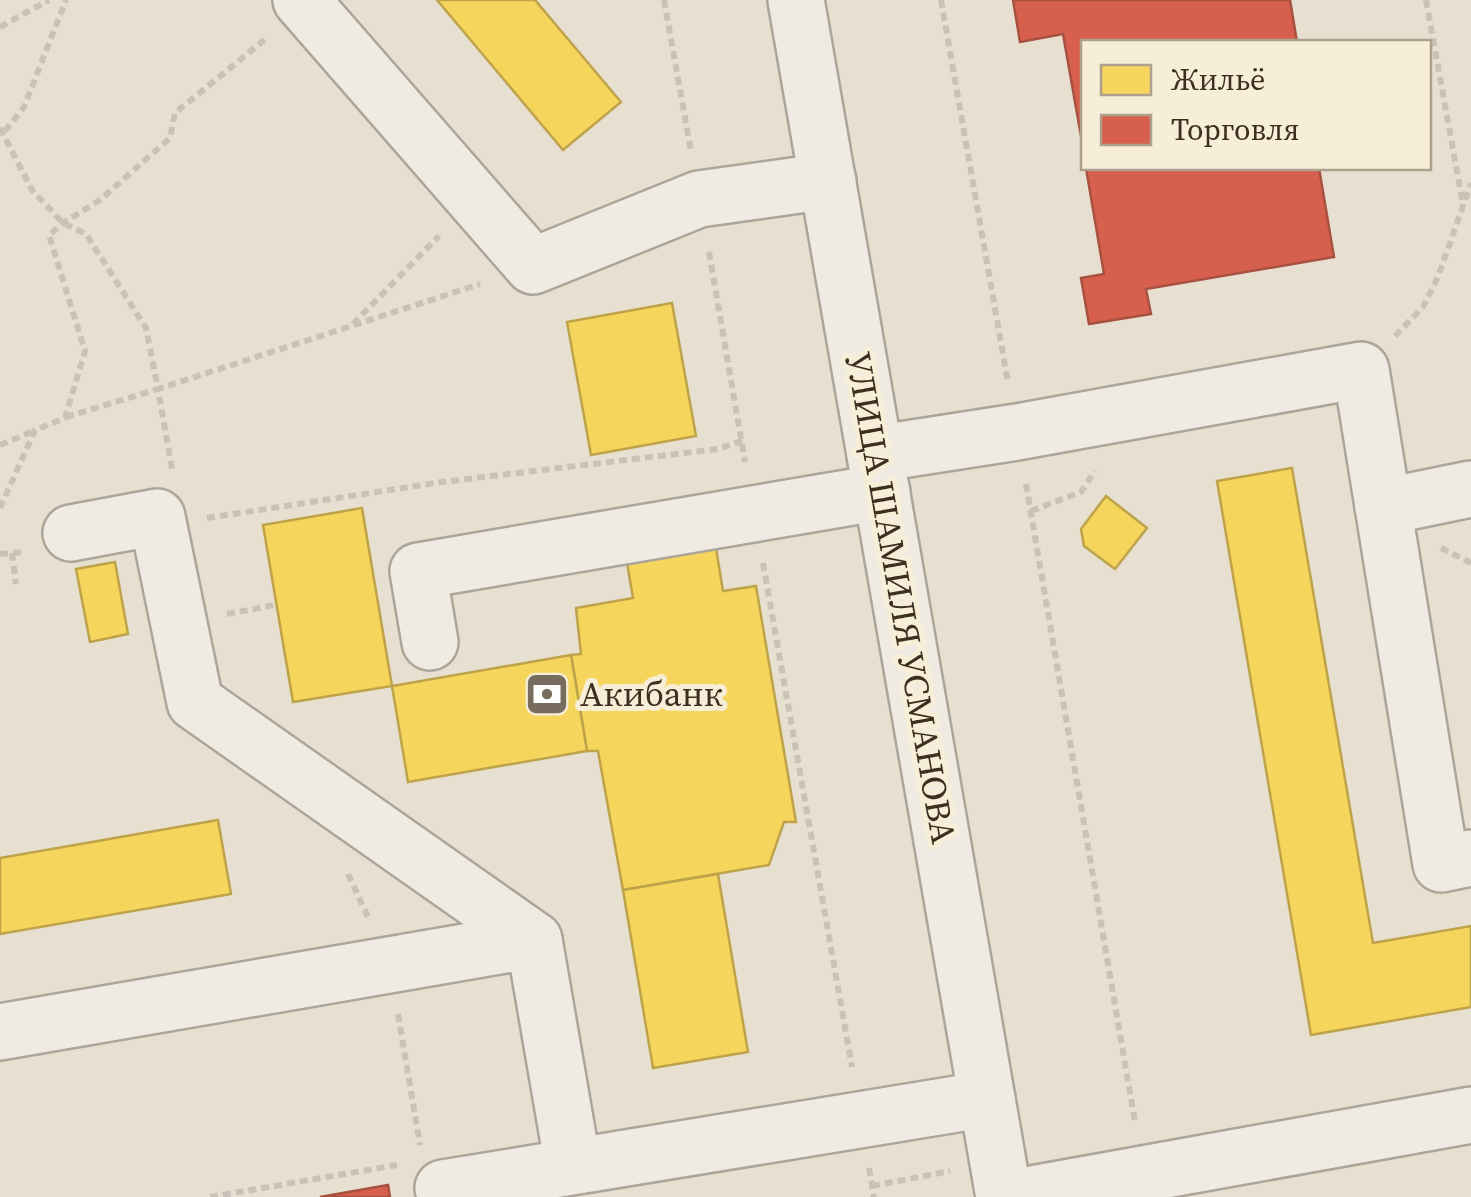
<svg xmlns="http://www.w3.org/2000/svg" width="1471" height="1197" font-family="'Source Serif 4',serif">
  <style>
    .homes { fill: #f6d55c; stroke: #bea34a; stroke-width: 2.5 }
    .shops { fill: #d6604d; stroke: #a85140; stroke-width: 2.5 }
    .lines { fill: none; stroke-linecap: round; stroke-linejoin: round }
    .minor-casing { stroke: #ada599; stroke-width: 60 }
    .path { stroke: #c8c2b9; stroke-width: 6; stroke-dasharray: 8 5; stroke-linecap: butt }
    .minor { stroke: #efebe3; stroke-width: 55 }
    .labels { text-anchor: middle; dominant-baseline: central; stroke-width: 10; stroke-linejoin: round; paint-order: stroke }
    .street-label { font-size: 35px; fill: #3d2e20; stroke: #f7eed8 }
    .poi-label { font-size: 35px; fill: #3d2e20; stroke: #f7eed8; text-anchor: start }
  </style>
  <rect width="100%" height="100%" fill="#e7e0d1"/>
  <!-- homes -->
  <g class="homes">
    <polygon points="437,0 535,0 621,102 563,150"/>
    <polygon points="672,303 696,436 591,455 567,322"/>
    <polygon points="1292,468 1373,943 1471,926 1471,1007 1311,1035 1217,481"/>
    <polygon points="1106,496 1147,528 1115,569 1084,546 1081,529"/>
    <polygon points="362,508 392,686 293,702 263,525"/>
    <polygon points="715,542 723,591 756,586 796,822 784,822 769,865 623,890 598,751 587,751 571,655 581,654 576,608 633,598 626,557"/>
    <polygon points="115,562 128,634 90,642 76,569"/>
    <polygon points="571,655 587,751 408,782 392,686"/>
    <polygon points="218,820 231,894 0,934 0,858"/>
    <polygon points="718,874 748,1052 653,1068 623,890"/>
  </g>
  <!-- shops -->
  <g class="shops">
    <polygon points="1013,0 1290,0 1297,42 1084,42 1084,153 1063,34 1020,42"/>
    <polygon points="1086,168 1319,168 1334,257 1146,289 1151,314 1089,324 1081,278 1104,274"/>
    <polygon points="388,1185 390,1197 320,1197"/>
  </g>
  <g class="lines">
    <!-- minor casing -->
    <g class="minor-casing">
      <g id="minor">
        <polyline points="301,0 533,266 699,199 828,181"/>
        <polyline points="796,0 1004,1197"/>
        <polyline points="875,454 1017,432 1361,370 1441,864 1471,858"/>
        <polyline points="1383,507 1471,489"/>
        <polyline points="71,533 157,517 195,702 534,940"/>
        <polyline points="430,642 418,571 882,492"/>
        <polyline points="0,1032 534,940 573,1166"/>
        <polyline points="443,1188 987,1099"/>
        <polyline points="1015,1197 1471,1115"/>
      </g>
    </g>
    <!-- path -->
    <g class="path">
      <polyline points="664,0 691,151"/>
      <polyline points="941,0 1008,383"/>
      <polyline points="1426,0 1463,205"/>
      <polyline points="0,27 49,0"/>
      <polyline points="0,128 32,190 63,223 86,234 146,328 158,389 480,284"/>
      <polyline points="5,131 24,107 66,0"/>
      <polyline points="709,252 745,462"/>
      <polyline points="353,324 439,236"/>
      <polyline points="1395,336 1423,307 1438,277 1471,183"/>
      <polyline points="66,417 158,389 172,469"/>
      <polyline points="0,445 34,431"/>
      <polyline points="1026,484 1135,1122"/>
      <polyline points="0,508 35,430 65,418 85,351 49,235 63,223 100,200 170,138 175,113 268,37"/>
      <polyline points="1031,511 1081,492 1095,471"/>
      <polyline points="207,518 442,482 718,449 742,441"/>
      <polyline points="1441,548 1471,563"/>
      <polyline points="12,553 16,584"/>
      <polyline points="0,554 24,552"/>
      <polyline points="763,563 852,1067"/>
      <polyline points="227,614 275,605"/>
      <polyline points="348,874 368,917"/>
      <polyline points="398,1014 420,1145"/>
      <polyline points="869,1168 874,1197"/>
      <polyline points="872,1186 950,1171"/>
      <polyline points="210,1197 397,1165"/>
    </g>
    <!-- minor -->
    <use href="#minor" class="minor"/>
  </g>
  <!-- icons -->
  <defs>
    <g id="bank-square" transform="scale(2.25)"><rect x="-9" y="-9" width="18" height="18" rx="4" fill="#786c5e" stroke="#f7eed8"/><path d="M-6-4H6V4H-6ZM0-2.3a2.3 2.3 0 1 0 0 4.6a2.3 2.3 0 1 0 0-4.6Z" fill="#fff"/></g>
  </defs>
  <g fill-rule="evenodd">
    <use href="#bank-square" x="547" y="694"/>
  </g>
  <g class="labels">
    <!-- street labels -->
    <g class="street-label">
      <text transform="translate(901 598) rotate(80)">УЛИЦА ШАМИЛЯ УСМАНОВА</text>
    </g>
    <!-- poi labels -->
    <g class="poi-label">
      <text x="580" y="694">Акибанк</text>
    </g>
  </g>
  <!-- legend -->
  <rect x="1081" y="40" width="350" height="130" fill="#f7eed8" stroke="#ada18e" stroke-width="2.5"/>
  <rect x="1101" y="65" width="50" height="30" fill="#f6d55c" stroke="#ada18e" stroke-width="2.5"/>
  <text x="1171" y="90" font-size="30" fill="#3d2e20">Жильё</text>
  <rect x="1101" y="115" width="50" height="30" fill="#d6604d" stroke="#ada18e" stroke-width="2.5"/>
  <text x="1171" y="140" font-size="30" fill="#3d2e20">Торговля</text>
</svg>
